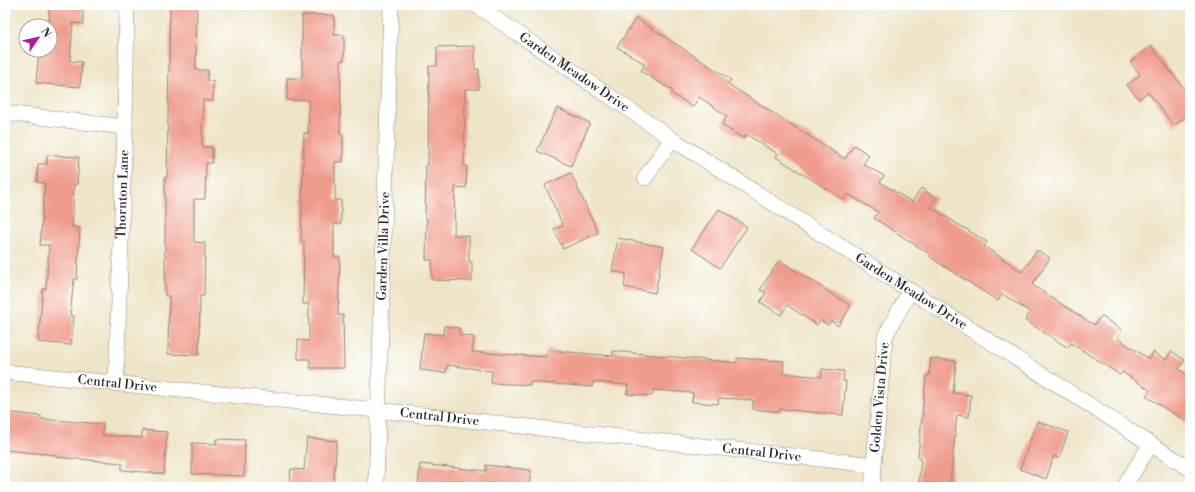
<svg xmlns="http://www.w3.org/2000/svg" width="1195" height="492" font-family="'Libre Bodoni',serif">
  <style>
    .building { fill: #f09c8c }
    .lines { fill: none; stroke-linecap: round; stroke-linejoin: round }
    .minor-casing { stroke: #8c8879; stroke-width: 16 }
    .minor { stroke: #fff; stroke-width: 15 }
    .labels { text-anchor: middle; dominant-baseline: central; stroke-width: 3; stroke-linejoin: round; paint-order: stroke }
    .street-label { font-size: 13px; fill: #2b2b2b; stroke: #fff }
  </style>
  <rect width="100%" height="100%" fill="#fff"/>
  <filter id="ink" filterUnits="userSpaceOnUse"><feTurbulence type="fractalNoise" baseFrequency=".025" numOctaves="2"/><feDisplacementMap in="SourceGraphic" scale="8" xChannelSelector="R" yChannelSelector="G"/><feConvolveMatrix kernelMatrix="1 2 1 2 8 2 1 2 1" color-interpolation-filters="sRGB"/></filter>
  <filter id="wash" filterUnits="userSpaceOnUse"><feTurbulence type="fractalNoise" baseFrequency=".012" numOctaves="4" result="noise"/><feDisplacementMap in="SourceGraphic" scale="16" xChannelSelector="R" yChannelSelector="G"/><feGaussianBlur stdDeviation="0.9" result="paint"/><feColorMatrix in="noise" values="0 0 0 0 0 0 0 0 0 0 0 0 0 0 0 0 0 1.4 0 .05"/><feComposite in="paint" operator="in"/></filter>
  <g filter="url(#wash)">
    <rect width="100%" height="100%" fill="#eee4c7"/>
    <g id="blocks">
      <!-- building -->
      <g class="building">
        <polygon points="49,5 83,5 83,24 73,23 70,61 82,62 80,87 36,83 39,50 50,50"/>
        <polygon points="170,5 197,5 196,70 208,70 207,81 213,81 213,101 203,100 202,147 212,147 212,163 206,163 205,199 194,199 194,242 205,243 204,296 200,296 199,355 168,354 169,296 165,296 165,177 167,177"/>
        <polygon points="302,15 334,15 334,35 344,35 344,60 341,60 340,134 343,134 343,162 335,162 335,200 341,200 341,224 334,224 334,257 340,257 338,315 343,315 344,368 310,368 310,359 298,359 298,340 309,341 309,304 303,304 304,242 301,242 304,133 308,133 309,100 287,100 287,78 302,78"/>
        <polygon points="636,18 731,80 728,84 845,159 854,145 869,155 863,164 884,176 880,182 912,202 921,188 936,198 930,207 987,242 984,246 1022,272 1037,250 1050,258 1032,285 1094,325 1101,316 1122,330 1117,338 1149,359 1153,352 1166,360 1171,351 1185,360 1179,369 1190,376 1190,424 1146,396 1150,390 1122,372 1120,375 1071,343 1068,348 1025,320 1030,312 1002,294 998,301 930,257 931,255 874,218 878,212 848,194 844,200 776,157 778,154 746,134 744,139 722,125 727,116 699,97 693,107 671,93 673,91 641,71 645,64 617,47"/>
        <polygon points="475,46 475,69 479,69 479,89 465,89 464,166 467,166 466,188 455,187 454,235 469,236 469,262 472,262 472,281 432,280 432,260 426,260 427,218 425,218 426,165 428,165 429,66 437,66 437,47"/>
        <polygon points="1151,46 1190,96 1190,113 1174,126 1148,92 1139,99 1127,85 1140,75 1130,62"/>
        <polygon points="557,108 590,123 571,166 537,151"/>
        <polygon points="47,155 79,157 77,185 74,184 72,227 80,228 77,279 74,279 70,315 74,316 71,345 38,342 43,289 46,289 49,245 40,245 45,183 37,182 38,164 47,164"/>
        <polygon points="571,173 598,233 563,249 554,229 563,226 545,185"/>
        <polygon points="719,209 747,227 720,268 692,249"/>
        <polygon points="618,238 664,247 655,293 624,287 626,274 612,271"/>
        <polygon points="779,260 851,306 838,326 831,321 828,325 820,320 817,325 787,305 781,315 760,302 766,293 760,290"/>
        <polygon points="444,326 459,328 459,335 474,337 472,352 547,357 547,350 613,356 613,351 737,363 737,358 784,361 783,373 821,377 822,369 844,371 843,381 846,381 843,415 780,409 780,412 753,409 753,400 719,398 718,404 692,402 693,393 653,390 652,396 627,394 628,385 593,382 592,387 530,382 530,385 491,383 492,371 447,365 446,373 420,370 424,333 443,335"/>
        <polygon points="931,358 956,361 953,393 971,395 969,417 957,415 950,486 919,482 921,457 918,457 926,376 929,376"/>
        <polygon points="5,412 41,416 41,419 103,424 102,435 142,438 142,430 167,432 164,474 122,470 122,463 56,457 56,455 5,450"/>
        <polygon points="1037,421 1068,432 1059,458 1054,456 1046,479 1020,469"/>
        <polygon points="307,438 337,441 333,487 289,487 291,469 304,470"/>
        <polygon points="216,439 245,440 244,476 192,474 192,443 216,444"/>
        <polygon points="420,464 486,471 486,465 531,470 529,487 418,487"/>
      </g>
    </g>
  </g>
  <g filter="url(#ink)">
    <use href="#blocks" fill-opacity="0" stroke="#8c8879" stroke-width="1"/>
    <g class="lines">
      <!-- minor casing -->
      <g class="minor-casing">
        <g id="minor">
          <path id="s1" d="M476,5L672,139L1190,469"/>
          <polyline points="5,113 125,127"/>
          <polyline points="645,178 672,139"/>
          <path id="s2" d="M5,372L377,410L874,465"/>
          <path id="s3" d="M116,384L125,127L127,5"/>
          <polyline points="1127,482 1151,444"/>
          <path id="s4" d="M376,487L391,5"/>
          <path id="s5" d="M872,487L885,336L910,291"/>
        </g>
      </g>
      <!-- minor -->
      <use href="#minor" class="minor"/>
    </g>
  </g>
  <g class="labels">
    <!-- street labels -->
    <g class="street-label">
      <text stroke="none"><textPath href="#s1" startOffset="119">Garden Meadow Drive</textPath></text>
      <text stroke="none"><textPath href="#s3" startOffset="190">Thornton Lane</textPath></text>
      <text stroke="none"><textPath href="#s4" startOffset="241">Garden Villa Drive</textPath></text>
      <text stroke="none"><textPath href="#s1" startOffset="521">Garden Meadow Drive</textPath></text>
      <text stroke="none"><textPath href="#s2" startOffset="113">Central Drive</textPath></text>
      <text stroke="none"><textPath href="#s5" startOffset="90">Golden Vista Drive</textPath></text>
      <text stroke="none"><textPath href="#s2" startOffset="437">Central Drive</textPath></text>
      <text stroke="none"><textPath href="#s2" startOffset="761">Central Drive</textPath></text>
    </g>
  </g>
  <!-- margin -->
  <rect width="1195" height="492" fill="none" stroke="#fff" stroke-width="20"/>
  <!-- north arrow -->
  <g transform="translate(38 38) rotate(56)"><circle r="19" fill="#ffffff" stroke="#aaaaaa"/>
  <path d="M0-3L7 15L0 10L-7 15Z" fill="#b5179e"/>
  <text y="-6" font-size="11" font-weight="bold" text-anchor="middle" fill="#2b2b2b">N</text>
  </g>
</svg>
